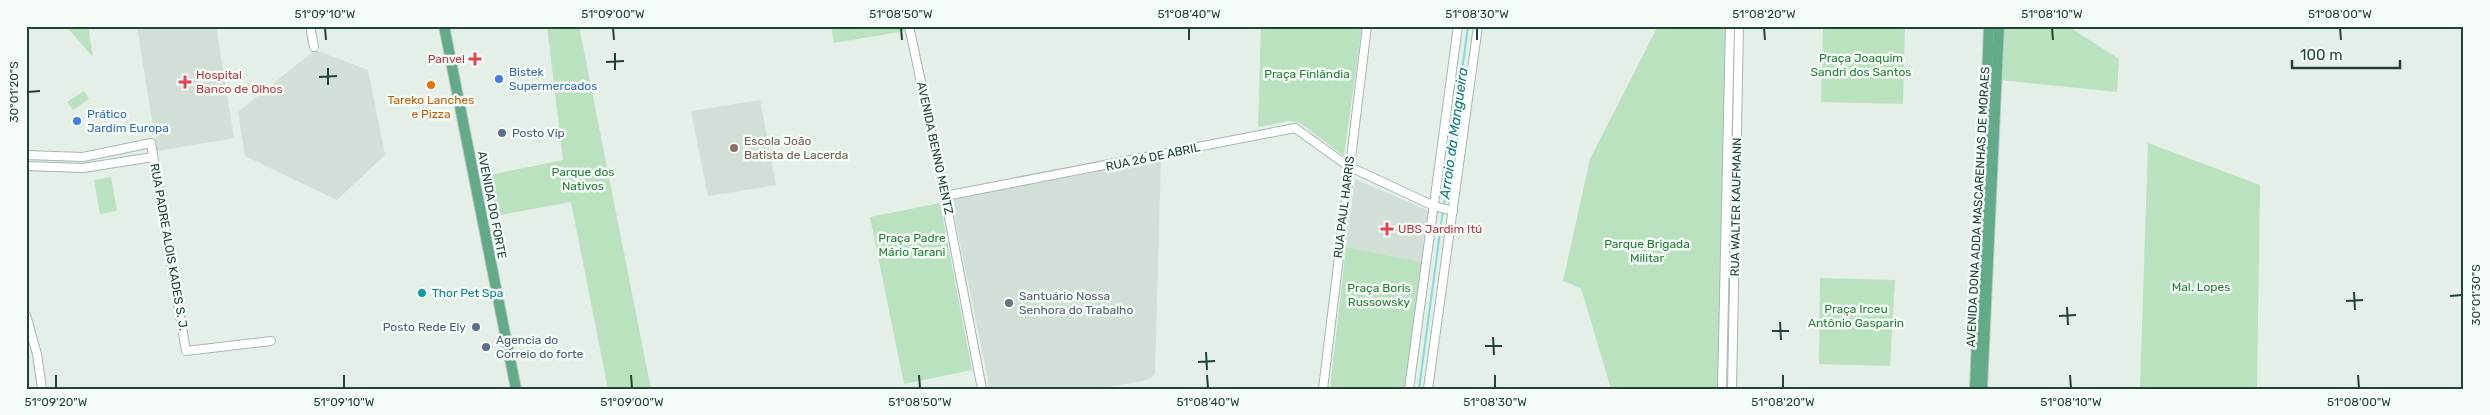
<svg xmlns="http://www.w3.org/2000/svg" width="2490" height="415" font-family="Rubik,sans-serif">
  <style>
    .built { fill: #d1dfd6 }
    .green { fill: #bae2be }
    .lines { fill: none; stroke-linecap: round; stroke-linejoin: round }
    .stream { stroke: #85dad8; stroke-width: 2 }
    .minor-casing { stroke: #a5b8ae; stroke-width: 10 }
    .major-casing { stroke: #c1cac6; stroke-width: 12 }
    .minor { stroke: #fff; stroke-width: 8 }
    .major { stroke: #63aa8b; stroke-width: 10 }
    .ticks { fill: none; stroke: #204334; stroke-width: 2 }
    .health-dot { fill: #e0444e; stroke: #f5fbf7; stroke-width: 2 }
    .shop-dot { fill: #3f7fe0; stroke: #f5fbf7; stroke-width: 2 }
    .food-dot { fill: #e8710a; stroke: #f5fbf7; stroke-width: 2 }
    .service-dot { fill: #5c6f8a; stroke: #f5fbf7; stroke-width: 2 }
    .education-dot { fill: #8d6e63; stroke: #f5fbf7; stroke-width: 2 }
    .culture-dot { fill: #0f9aa8; stroke: #f5fbf7; stroke-width: 2 }
    .worship-dot { fill: #6b7280; stroke: #f5fbf7; stroke-width: 2 }
    .labels { text-anchor: middle; dominant-baseline: central; stroke-width: 5; stroke-linejoin: round; paint-order: stroke }
    .park-label { font-size: 12px; fill: #257f38; stroke: #f5fbf7 }
    .health-label { font-size: 12px; fill: #be3a42; stroke: #f5fbf7; text-anchor: start }
    .shop-label { font-size: 12px; fill: #366cbe; stroke: #f5fbf7; text-anchor: start }
    .food-label { font-size: 12px; fill: #c56008; stroke: #f5fbf7 }
    .service-label { font-size: 12px; fill: #4e5e75; stroke: #f5fbf7; text-anchor: start }
    .education-label { font-size: 12px; fill: #785e54; stroke: #f5fbf7; text-anchor: start }
    .street-label { font-size: 12px; fill: #204334; stroke: #f5fbf7 }
    .culture-label { font-size: 12px; fill: #0d838f; stroke: #f5fbf7; text-anchor: start }
    .worship-label { font-size: 12px; fill: #5b616d; stroke: #f5fbf7; text-anchor: start }
    .water-label { font-size: 14px; font-style: italic; fill: #127b7a; stroke: #f5fbf7 }
    .neatline { fill: none; stroke: #204334; stroke-width: 2 }
    .ticks-label { font-size: 12px; text-anchor: middle; fill: #204334 }
  </style>
  <rect width="100%" height="100%" fill="#e4efe8"/>
  <!-- built -->
  <g class="built">
    <polygon points="137,26 216,26 234,138 157,151"/>
    <polygon points="315,50 368,70 385,155 337,200 245,156 238,112"/>
    <polygon points="760,100 776,185 708,196 691,111"/>
    <polygon points="1161,159 1155,374 1151,378 1143,381 1097,389 990,389 951,199"/>
    <polygon points="1355,179 1429,211 1422,262 1346,247"/>
  </g>
  <!-- green -->
  <g class="green">
    <polygon points="66,26 88,26 93,57"/>
    <polygon points="547,26 579,26 651,389 608,389 571,202 489,217 480,177 563,160"/>
    <polygon points="831,26 904,26 905,31 834,43"/>
    <polygon points="1261,26 1362,26 1344,156 1300,123 1289,121 1258,127"/>
    <polygon points="1658,26 1727,26 1720,389 1611,389 1581,288 1563,281 1590,159"/>
    <polygon points="1823,26 1905,26 1903,104 1821,102"/>
    <polygon points="2002,26 2068,26 2119,59 2117,92 2000,80"/>
    <polygon points="84,91 89,99 73,110 67,102"/>
    <polygon points="2148,143 2260,185 2257,389 2140,389"/>
    <polygon points="111,177 117,211 100,214 94,180"/>
    <polygon points="940,203 972,370 904,384 870,217"/>
    <polygon points="1346,247 1422,262 1406,389 1330,389"/>
    <polygon points="1820,278 1895,280 1890,366 1819,364"/>
  </g>
  <g class="lines">
    <!-- stream -->
    <g class="stream">
      <polyline points="1444,206 1468,26"/>
      <polyline points="1419,389 1443,210"/>
    </g>
    <!-- minor casing -->
    <g class="minor-casing">
      <g id="minor">
        <polyline points="310,26 314,47"/>
        <polyline points="909,26 940,171 982,389"/>
        <polyline points="26,155 83,157 151,143 186,351 271,341"/>
        <polyline points="26,166 83,168 153,157"/>
        <polyline points="945,196 1295,128 1348,166 1434,206 1453,211"/>
        <polyline points="26,315 37,354 42,389"/>
        <polyline points="1323,389 1367,26"/>
        <polyline points="1409,389 1458,26"/>
        <polyline points="1428,389 1478,26"/>
        <polyline points="1722,389 1730,26"/>
        <polyline points="1732,389 1739,26"/>
      </g>
    </g>
    <!-- major casing -->
    <g class="major-casing">
      <g id="major">
        <polyline points="444,26 516,389"/>
        <polyline points="1975,389 1989,26"/>
        <polyline points="1982,389 1999,26"/>
      </g>
    </g>
    <!-- minor -->
    <use href="#minor" class="minor"/>
    <!-- major -->
    <use href="#major" class="major"/>
  </g>
  <!-- ticks -->
  <path class="ticks" d="M325,28L326,40M613,28L614,40M901,28L902,40M1189,28V40M1477,28V40M1764,28L1765,40M2052,28L2053,40M2340,28L2341,40M615,53V70M606,62L624,61M328,68V85M319,77L337,76M28,92L40,91M2354,292L2355,310M2450,296L2462,295M2346,301L2363,300M2067,307L2068,325M2059,316L2076,315M1780,322L1781,340M1772,331H1789M1493,337L1494,355M1485,346H1502M1206,352L1207,370M1198,362L1215,361M56,375V388M344,375V388M631,375L632,388M919,375L920,388M1207,375L1208,388M1495,375V388M1783,375V388M2070,375L2071,388M2358,375L2359,388"/>
  <!-- markers -->
  <g class="health-dot">
    <path d="M472.5 51.5h5v5h5v5h-5v5h-5v-5h-5v-5h5z"/>
    <path d="M182.5 74.5h5v5h5v5h-5v5h-5v-5h-5v-5h5z"/>
    <path d="M1384.5 221.5h5v5h5v5h-5v5h-5v-5h-5v-5h5z"/>
  </g>
  <g class="shop-dot">
    <circle cx="499" cy="79" r="5"/>
    <circle cx="77" cy="121" r="5"/>
  </g>
  <circle class="food-dot" cx="431" cy="85" r="5"/>
  <g class="service-dot">
    <circle cx="502" cy="133" r="5"/>
    <circle cx="476" cy="327" r="5"/>
    <circle cx="486" cy="347" r="5"/>
  </g>
  <circle class="education-dot" cx="734" cy="148" r="5"/>
  <circle class="culture-dot" cx="422" cy="293" r="5"/>
  <circle class="worship-dot" cx="1009" cy="303" r="5"/>
  <g class="labels">
    <!-- park labels -->
    <g class="park-label">
      <text x="1861" y="58">Praça Joaquim<tspan x="1861" dy="14">Sandri dos Santos</tspan></text>
      <text x="1307" y="74">Praça Finlândia</text>
      <text x="583" y="172">Parque dos<tspan x="583" dy="14">Nativos</tspan></text>
      <text x="912" y="238">Praça Padre<tspan x="912" dy="14">Mário Tarani</tspan></text>
      <text x="1647" y="244">Parque Brigada<tspan x="1647" dy="14">Militar</tspan></text>
      <text x="2201" y="287">Mal. Lopes</text>
      <text x="1379" y="288">Praça Boris<tspan x="1379" dy="14">Russowsky</tspan></text>
      <text x="1856" y="309">Praça Irceu<tspan x="1856" dy="14">Antônio Gasparin</tspan></text>
    </g>
    <!-- health labels -->
    <g class="health-label">
      <text x="465" y="59" text-anchor="end">Panvel</text>
      <text x="196" y="75">Hospital<tspan x="196" dy="14">Banco de Olhos</tspan></text>
      <text x="1398" y="229">UBS Jardim Itú</text>
    </g>
    <!-- shop labels -->
    <g class="shop-label">
      <text x="509" y="72">Bistek<tspan x="509" dy="14">Supermercados</tspan></text>
      <text x="87" y="114">Prático<tspan x="87" dy="14">Jardim Europa</tspan></text>
    </g>
    <!-- food labels -->
    <g class="food-label">
      <text x="431" y="100">Tareko Lanches<tspan x="431" dy="14">e Pizza</tspan></text>
    </g>
    <!-- service labels -->
    <g class="service-label">
      <text x="512" y="133">Posto Vip</text>
      <text x="466" y="327" text-anchor="end">Posto Rede Ely</text>
      <text x="496" y="340">Agencia do<tspan x="496" dy="14">Correio do forte</tspan></text>
    </g>
    <!-- education labels -->
    <g class="education-label">
      <text x="744" y="141">Escola João<tspan x="744" dy="14">Batista de Lacerda</tspan></text>
    </g>
    <!-- street labels -->
    <g class="street-label">
      <text transform="translate(935 148) rotate(78)">AVENIDA BENNO MENTZ</text>
      <text transform="translate(1153 157) rotate(-12)">RUA 26 DE ABRIL</text>
      <text transform="translate(492 205) rotate(79)">AVENIDA DO FORTE</text>
      <text transform="translate(1344 207) rotate(-83)">RUA PAUL HARRIS</text>
      <text transform="translate(1736 207) rotate(-89)">RUA WALTER KAUFMANN</text>
      <text transform="translate(1978 207) rotate(-87)">AVENIDA DONA ADDA MASCARENHAS DE MORAES</text>
      <text transform="translate(169 247) rotate(80)">RUA PADRE ALOIS KADES S. J.</text>
    </g>
    <!-- culture labels -->
    <g class="culture-label">
      <text x="432" y="293">Thor Pet Spa</text>
    </g>
    <!-- worship labels -->
    <g class="worship-label">
      <text x="1019" y="296">Santuário Nossa<tspan x="1019" dy="14">Senhora do Trabalho</tspan></text>
    </g>
    <!-- water labels -->
    <g class="water-label">
      <text transform="translate(1454 133) rotate(-82)">Arroio da Mangueira</text>
    </g>
  </g>
  <!-- border -->
  <rect width="2490" height="415" fill="none" stroke="#f5fbf7" stroke-width="55"/>
  <!-- scale -->
  <path d="M2292 60v8h108v-8" fill="none" stroke="#204334" stroke-width="2.5"/>
  <text x="2300" y="60" font-size="15" fill="#204334" stroke="#f5fbf7" stroke-width="4" paint-order="stroke">100 m</text>
  <rect x="28" y="28" width="2434" height="360" class="neatline"/>
  <g class="ticks-label">
    <text x="325" y="18">51°09'10"W</text>
    <text x="613" y="18">51°09'00"W</text>
    <text x="901" y="18">51°08'50"W</text>
    <text x="1189" y="18">51°08'40"W</text>
    <text x="1477" y="18">51°08'30"W</text>
    <text x="1764" y="18">51°08'20"W</text>
    <text x="2052" y="18">51°08'10"W</text>
    <text x="2340" y="18">51°08'00"W</text>
    <text transform="translate(14 92) rotate(-90)" y="4">30°01'20"S</text>
    <text transform="translate(2476 295) rotate(-90)" y="4">30°01'30"S</text>
    <text x="56" y="406">51°09'20"W</text>
    <text x="344" y="406">51°09'10"W</text>
    <text x="632" y="406">51°09'00"W</text>
    <text x="920" y="406">51°08'50"W</text>
    <text x="1208" y="406">51°08'40"W</text>
    <text x="1495" y="406">51°08'30"W</text>
    <text x="1783" y="406">51°08'20"W</text>
    <text x="2071" y="406">51°08'10"W</text>
    <text x="2359" y="406">51°08'00"W</text>
  </g>
</svg>
